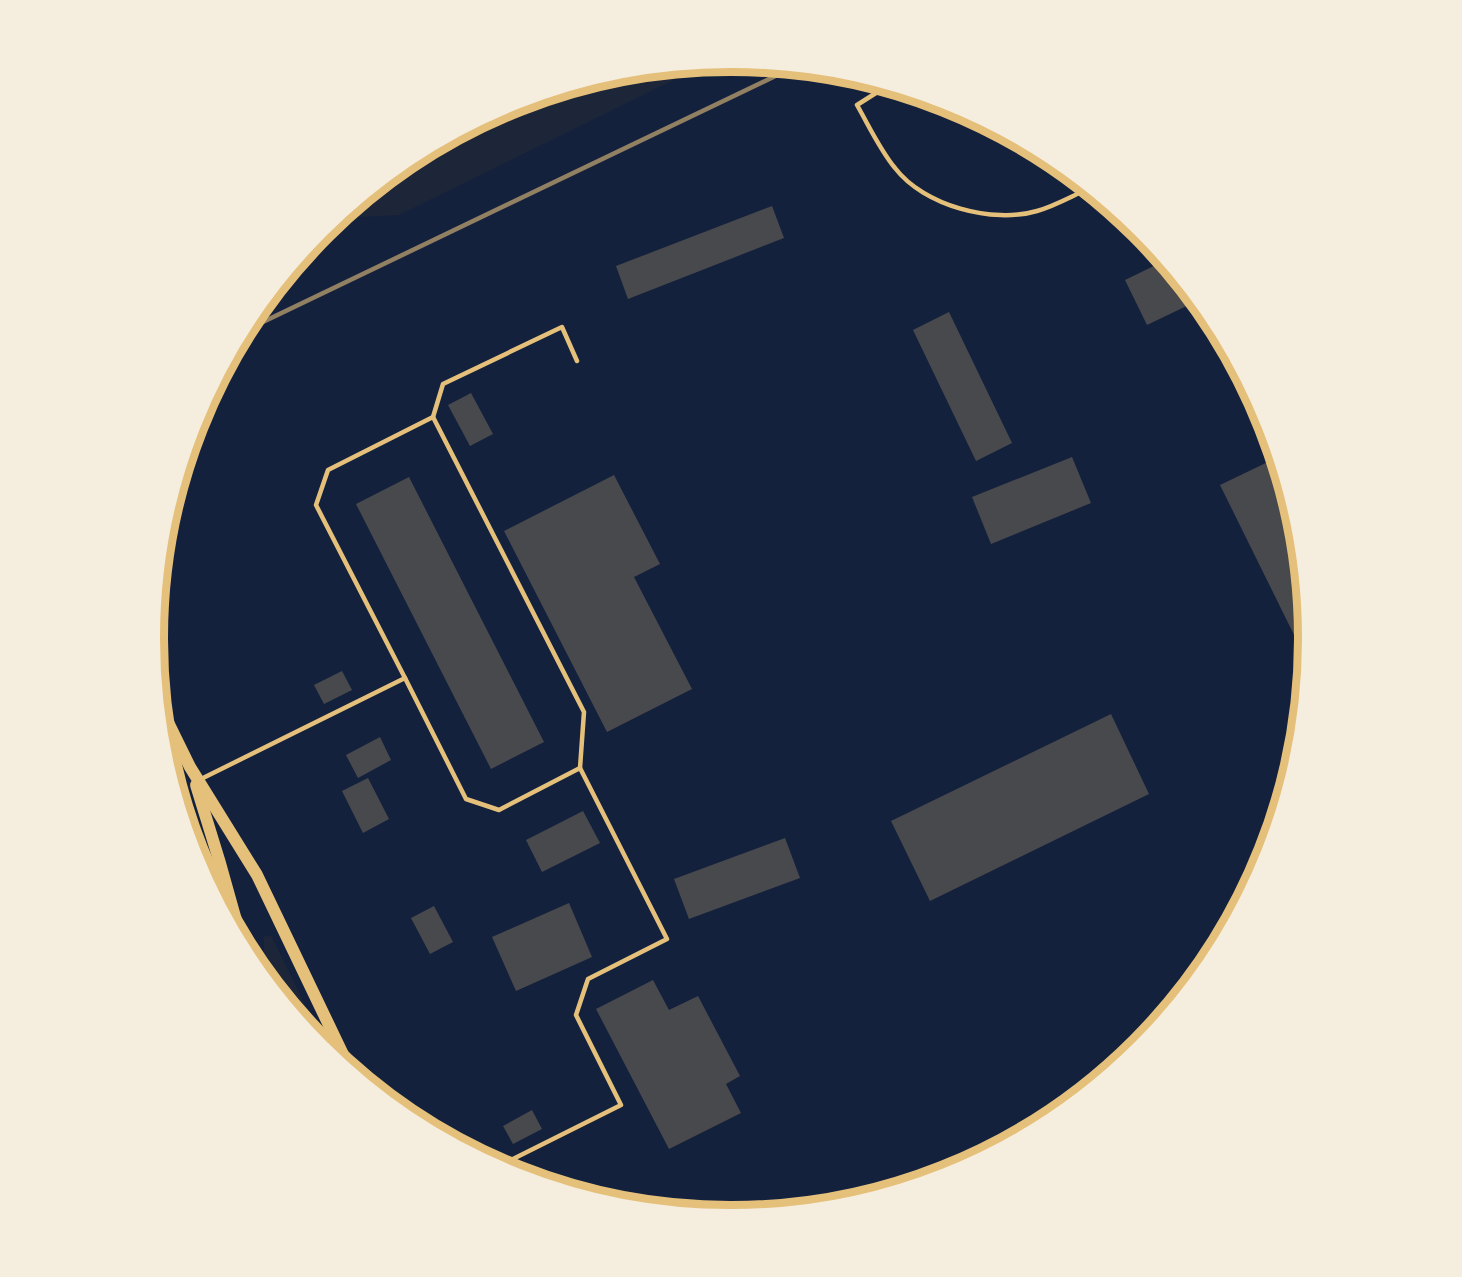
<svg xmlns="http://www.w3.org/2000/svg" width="1462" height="1277" font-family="Mulish,sans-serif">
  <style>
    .green { fill: #1d2539 }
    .building { fill: #48494c }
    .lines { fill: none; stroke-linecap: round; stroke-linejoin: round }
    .service { stroke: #e5c07b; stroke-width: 4.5 }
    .secondary { stroke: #e5c07b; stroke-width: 12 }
    .rail { stroke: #918062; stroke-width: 4.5 }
    .rim { fill: none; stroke: #e5c07b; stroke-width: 8 }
  </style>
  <rect width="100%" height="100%" fill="#14213d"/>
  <!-- green -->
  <g class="green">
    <polygon points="706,64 399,215 339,218 411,159 511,105 619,73"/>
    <polygon points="270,935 272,937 327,1050 263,973 264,937"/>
  </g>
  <!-- building -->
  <g class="building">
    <polygon points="772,206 784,238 628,299 616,266"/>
    <polygon points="1164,261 1197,301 1147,325 1125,280"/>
    <polygon points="949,312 1012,443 976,461 913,330"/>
    <polygon points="471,393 493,434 470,446 448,405"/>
    <polygon points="1072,457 1091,503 991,544 972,497"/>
    <polygon points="1276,458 1297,526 1308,639 1306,659 1220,485"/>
    <polygon points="614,475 660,564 634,577 692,689 607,732 504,531"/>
    <polygon points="409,477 544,742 491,769 356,504"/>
    <polygon points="342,671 352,690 324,704 314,685"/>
    <polygon points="1111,714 1149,794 930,901 891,821"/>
    <polygon points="380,737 391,760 358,778 346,755"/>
    <polygon points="368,778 389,819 363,833 342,791"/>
    <polygon points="583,811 600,843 542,872 526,840"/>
    <polygon points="785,838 800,878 689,919 674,879"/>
    <polygon points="569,903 592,957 516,991 492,937"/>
    <polygon points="434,906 453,942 430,954 411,918"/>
    <polygon points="653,980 669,1010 698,996 740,1076 726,1084 741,1113 669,1149 596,1009"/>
    <polygon points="532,1110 542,1129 513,1144 503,1126"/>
  </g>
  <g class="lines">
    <!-- service -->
    <g class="service">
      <path d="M887,86L857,105C869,126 880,150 895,168C924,206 993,224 1037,211C1055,206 1072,196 1088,189"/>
      <polyline points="433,417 443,384 562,327 577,361"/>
      <polyline points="405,678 316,505 328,470 433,417 584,712 580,768"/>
      <polyline points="199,780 405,678 466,799 499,810 580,768 667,939 588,979 576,1015 621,1105 499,1166"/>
    </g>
    <!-- secondary -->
    <g class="secondary">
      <polyline points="161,708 190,767 257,875 350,1069"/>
      <polyline points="196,785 220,863 236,920 236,930"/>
    </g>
    <!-- rail -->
    <polyline class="rail" points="244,331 792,68"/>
  </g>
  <!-- crop -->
  <path d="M0 0H1462V1277H0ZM730 72H732A566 566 0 0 1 1298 638V639A566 566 0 0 1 732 1205H730A566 566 0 0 1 164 639V638A566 566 0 0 1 730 72Z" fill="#f5edde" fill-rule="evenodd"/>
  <path class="rim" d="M730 72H732A566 566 0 0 1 1298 638V639A566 566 0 0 1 732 1205H730A566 566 0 0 1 164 639V638A566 566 0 0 1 730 72Z"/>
</svg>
